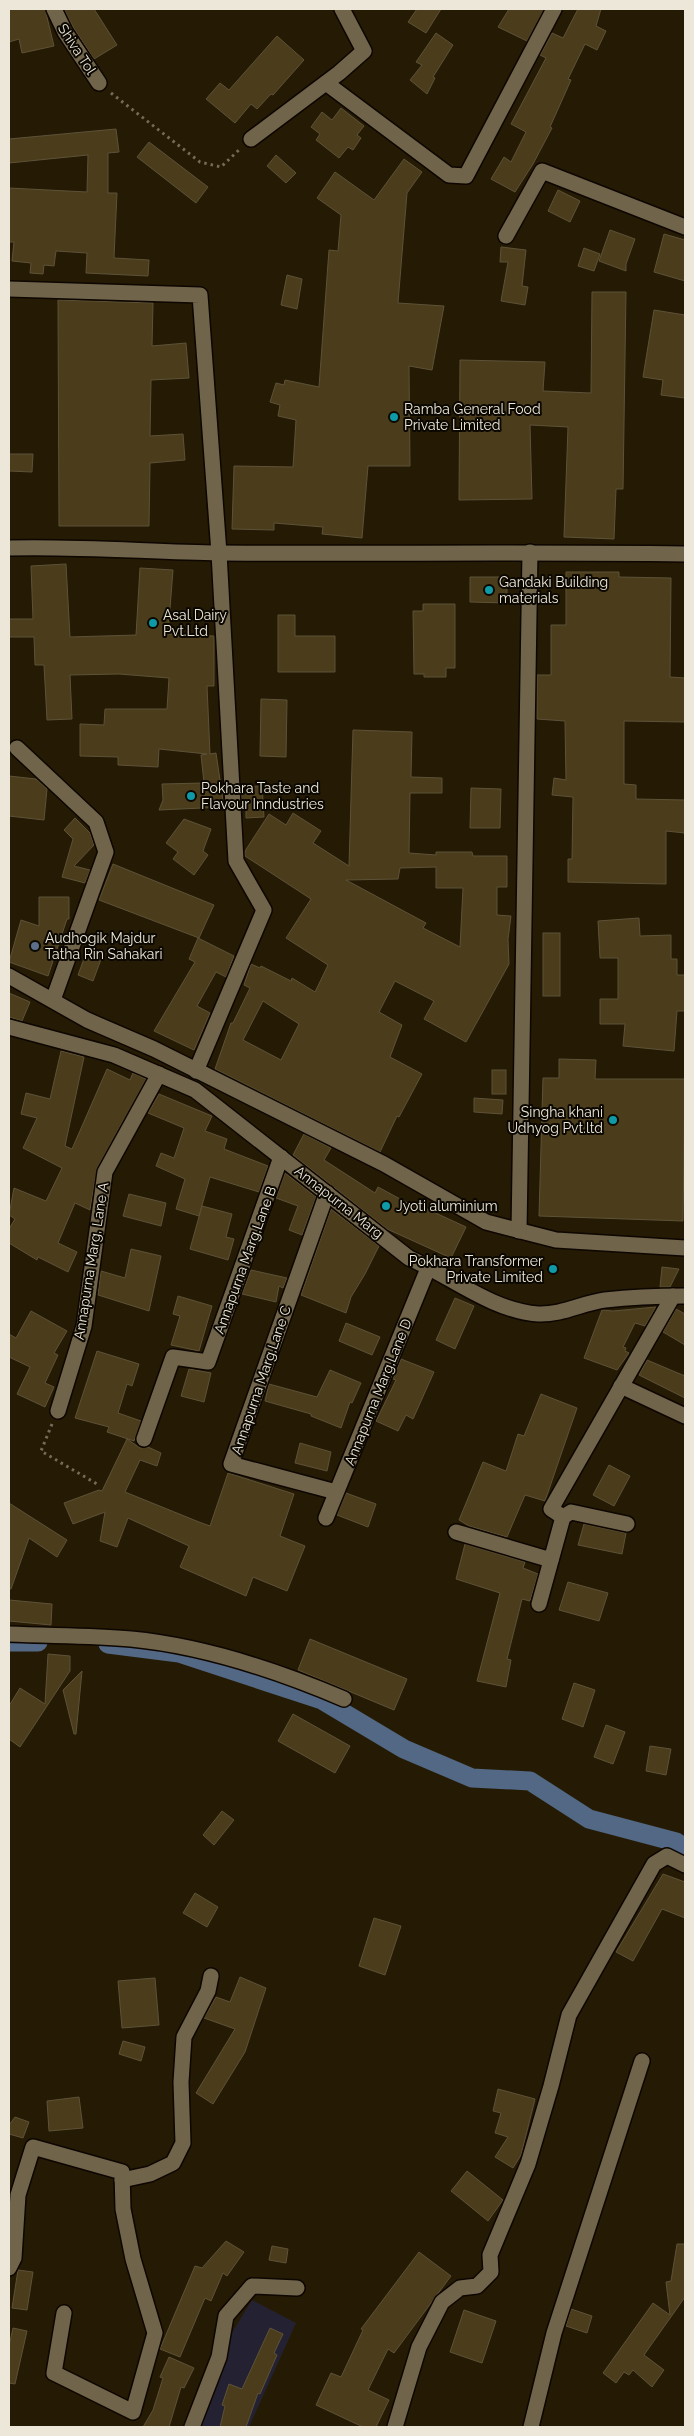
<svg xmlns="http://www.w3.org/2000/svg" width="694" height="2436" font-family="Raleway,sans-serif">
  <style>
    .commercial { fill: #242232 }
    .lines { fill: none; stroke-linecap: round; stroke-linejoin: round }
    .canal { stroke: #526885; stroke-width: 19 }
    .building { fill: #4b3d1c; stroke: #5d5238; fill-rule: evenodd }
    .minor-casing { stroke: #0e0600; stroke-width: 18 }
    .path { stroke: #746b58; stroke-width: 3; stroke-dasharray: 2.5 4; stroke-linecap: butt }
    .minor { stroke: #70644b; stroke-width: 15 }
    .culture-dot { fill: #0f9aa8; stroke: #0b0701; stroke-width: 2 }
    .service-dot { fill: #5c6f8a; stroke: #0b0701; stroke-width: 2 }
    .labels { text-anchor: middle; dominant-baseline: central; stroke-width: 4; stroke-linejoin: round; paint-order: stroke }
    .street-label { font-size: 14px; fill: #ede7d9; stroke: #0b0701 }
    .poi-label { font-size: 14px; fill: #ede7d9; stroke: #0b0701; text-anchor: start }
  </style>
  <rect width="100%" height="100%" fill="#251b04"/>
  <!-- commercial -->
  <polygon class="commercial" points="252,2300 296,2323 249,2427 199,2427 223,2370 225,2344"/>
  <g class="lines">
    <!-- canal -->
    <g class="canal">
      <polyline points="9,1642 38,1642"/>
      <polyline points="108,1644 179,1653 322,1700 404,1749 472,1778 530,1781 589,1819 676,1842 685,1848"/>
    </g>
  </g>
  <!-- building -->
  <g class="building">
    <polygon points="9,9 45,9 54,46 22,53 19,39 9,42"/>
    <polygon points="64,9 94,9 117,45 94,59 73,27"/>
    <polygon points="417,9 441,9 426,33 408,22"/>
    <polygon points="509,9 544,9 527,41 498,27"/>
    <polygon points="578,9 601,9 596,26 606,31 597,50 585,44 568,79 571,80 550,127 552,128 533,164 515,192 491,179 504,157 511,162 526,132 511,124 546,58 540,55 543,50 552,33 563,38"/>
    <polygon points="436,33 453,45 433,77 435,78 427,94 410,80 422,65 416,62"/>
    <polygon points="277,36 304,60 273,95 271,94 257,109 251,104 235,123 206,99 220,83 229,90"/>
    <polygon points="341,108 364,126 357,135 361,138 353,150 348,147 339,158 316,140 320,134 311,127 322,112 332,120"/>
    <polygon points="116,129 119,152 108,153 108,193 117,193 114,258 149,260 148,276 86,273 87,253 56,251 54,266 44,265 43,274 30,273 31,263 12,261 14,242 9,242 9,188 87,192 88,155 9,163 9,139"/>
    <polygon points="149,142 208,187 196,203 137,157"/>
    <polygon points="276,155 296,173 286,183 267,166"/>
    <polygon points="404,159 422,172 407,193 398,303 444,306 432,370 409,366 410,466 368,466 362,538 322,534 323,527 274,523 274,530 232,529 234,466 293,467 296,420 278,416 280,405 270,402 276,383 284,385 285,380 319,387 329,250 338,251 341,215 317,198 335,172 374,200"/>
    <polygon points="558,190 580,201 570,222 548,211"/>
    <polygon points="610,230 635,239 626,264 626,271 599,261"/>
    <polygon points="664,234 685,240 685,281 654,272"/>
    <polygon points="501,247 526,250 522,286 528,287 525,305 501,301 508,262 500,262"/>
    <polygon points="584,248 600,254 594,271 578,266"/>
    <polygon points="287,275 302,279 297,309 281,305"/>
    <polygon points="592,292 626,292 623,489 616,489 614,539 564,537 568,427 530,425 532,499 459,500 460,360 545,362 543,391 591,393"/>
    <polygon points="58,300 153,303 152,346 186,343 189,378 151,380 150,436 183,434 185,460 150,463 149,526 59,526"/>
    <polygon points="654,310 685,315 685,398 661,395 663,380 643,377"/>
    <polygon points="9,454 33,454 32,472 9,471"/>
    <polygon points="66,564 70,637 136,635 140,568 173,570 168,634 214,636 214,686 207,686 210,754 216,753 224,807 159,810 163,800 162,784 204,783 201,755 207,754 159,749 158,767 118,765 118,757 80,756 80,724 104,725 105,709 167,709 169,678 119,674 70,675 72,719 47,720 44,665 35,665 34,637 9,637 9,619 33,619 31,566"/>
    <polygon points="566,572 619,572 619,577 671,578 670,677 685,678 685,722 624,721 624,784 636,785 636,799 685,800 685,833 666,831 666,884 568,882 568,859 572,859 573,797 552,795 554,778 566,780 565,721 537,719 537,675 551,675 551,625 566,625"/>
    <polygon points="470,577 507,577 507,603 470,602"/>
    <polygon points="423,604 455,604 455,668 446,668 446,677 424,677 424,674 414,674 413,611 423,611"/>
    <polygon points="278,615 295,615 295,636 335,636 335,672 278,672"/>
    <polygon points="261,699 287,700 286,757 260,756"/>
    <path d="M353,730L412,732L411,777L442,778V793H410L409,853L436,855V852H472L473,856H507V887H497V915L511,916L508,939L509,964L466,1042L424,1019L434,1001L395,981L379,1012L402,1025L390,1057L422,1074L399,1117L397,1116L380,1152L215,1069L231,1023H233L250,988L244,985L251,964L260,968L261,966L291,981L292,978L315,992L328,965L286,938L311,899L245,856V851L269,814L286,825L293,813L321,831L313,843L349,866ZM436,867V888H463L460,947L423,928L426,923L346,880L398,879L400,868ZM263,1001L299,1024L281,1060L243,1040Z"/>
    <polygon points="9,776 36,779 47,789 44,820 9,816"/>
    <polygon points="262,786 264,817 246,818 246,806 242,806 241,787"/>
    <polygon points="471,788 501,789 500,828 470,828"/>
    <polygon points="75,818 90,833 94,845 74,866 90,870 85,883 62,877 73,839 64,830"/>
    <polygon points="184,819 211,829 203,851 208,855 194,875 173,859 178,852 166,843"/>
    <polygon points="113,864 214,905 199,938 99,900"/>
    <polygon points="39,897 69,897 69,919 67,919 48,976 9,962 21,920 39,926"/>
    <polygon points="639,918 640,936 671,935 671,959 677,959 677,975 685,975 685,1011 677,1011 674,1051 623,1046 625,1024 600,1024 600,999 618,999 618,958 600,958 598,921"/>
    <rect x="543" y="933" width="17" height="63"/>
    <polygon points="198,938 234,956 226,977 216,972 197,1006 210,1013 194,1050 154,1031 195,962 189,959"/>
    <polygon points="88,948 103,954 93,981 78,975"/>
    <polygon points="9,993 30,1002 22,1021 9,1017"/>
    <polygon points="61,1051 84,1057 65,1146 72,1149 107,1069 130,1080 133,1073 146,1079 97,1168 90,1210 75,1203 58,1243 77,1252 68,1272 38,1257 37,1260 9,1243 9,1229 15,1219 9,1215 14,1188 46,1201 62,1168 23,1148 37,1118 21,1114 26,1093 50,1099"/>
    <polygon points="559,1059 596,1060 595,1079 685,1079 683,1221 539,1216 543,1078 559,1078"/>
    <rect x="492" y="1070" width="14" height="24"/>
    <polygon points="159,1094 212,1116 205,1131 227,1139 224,1149 268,1166 259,1192 210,1177 199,1216 176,1209 185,1179 156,1166 161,1153 174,1158 184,1128 148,1113"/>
    <polygon points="474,1098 503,1100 502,1114 474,1112"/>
    <polygon points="304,1134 331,1148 324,1160 375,1193 378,1187 413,1206 414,1203 466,1227 451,1258 387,1229 293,1155"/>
    <polygon points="285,1173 316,1197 302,1235 289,1230 298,1206 276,1198"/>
    <polygon points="129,1194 166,1203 161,1226 123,1216"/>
    <polygon points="202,1206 232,1214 226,1237 234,1239 228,1260 190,1249"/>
    <polygon points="331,1209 379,1246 365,1274 351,1297 346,1313 301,1295"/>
    <polygon points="131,1249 161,1256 149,1311 98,1295 101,1271 125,1278"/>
    <polygon points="662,1267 679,1269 670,1287 660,1287"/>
    <polygon points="251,1270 287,1278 283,1288 279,1286 276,1302 242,1294"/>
    <polygon points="178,1296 212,1306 199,1351 171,1345 180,1316 173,1314"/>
    <polygon points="455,1298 474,1306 455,1349 436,1340"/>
    <polygon points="656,1307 645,1326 635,1323 623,1347 626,1348 625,1351 629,1353 617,1370 584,1358 602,1310 613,1311"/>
    <polygon points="676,1309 685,1314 685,1345 663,1332"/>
    <polygon points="31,1311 67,1331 54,1353 58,1355 45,1383 54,1387 45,1407 17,1394 30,1367 9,1357 9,1334 16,1338"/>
    <polygon points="346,1323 380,1337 372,1355 339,1341"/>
    <polygon points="97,1351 139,1364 132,1386 127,1384 118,1413 141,1421 134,1441 107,1432 109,1427 75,1418"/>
    <polygon points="401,1359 434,1372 413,1419 406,1415 398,1431 376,1421 396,1380 393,1379"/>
    <polygon points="647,1360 685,1376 685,1398 639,1375"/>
    <polygon points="189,1369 211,1373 204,1402 181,1396"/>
    <polygon points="330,1370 361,1383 352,1403 350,1402 341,1428 311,1416 311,1414 265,1401 269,1384 317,1397"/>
    <polygon points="541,1394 577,1408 545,1501 525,1495 507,1537 469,1526 459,1520 483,1462 506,1471 518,1434 524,1436"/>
    <polygon points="127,1439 140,1448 148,1447 161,1453 157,1466 140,1460 125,1492 199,1522 210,1526 228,1473 294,1494 280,1536 305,1546 287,1591 253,1577 246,1596 180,1567 189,1546 128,1518 117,1547 100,1541 105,1512 73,1524 64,1503 99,1490 102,1491"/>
    <polygon points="300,1443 331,1452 327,1471 295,1463"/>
    <polygon points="609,1465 630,1476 614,1506 593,1495"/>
    <polygon points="346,1493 376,1504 368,1527 337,1515"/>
    <polygon points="9,1503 67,1540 57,1557 29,1538 11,1589 9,1589"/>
    <polygon points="584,1524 626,1533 622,1554 578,1545"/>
    <polygon points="465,1544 525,1562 523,1568 538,1574 530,1601 522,1599 507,1659 511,1660 506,1687 477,1681 500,1593 456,1579"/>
    <polygon points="568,1582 608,1593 599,1621 559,1610"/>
    <polygon points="9,1600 52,1604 51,1625 9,1621"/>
    <polygon points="310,1639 407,1679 394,1710 298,1670"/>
    <polygon points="48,1654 70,1656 70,1671 20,1747 9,1739 9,1706 20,1688 45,1704"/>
    <polygon points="82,1671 76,1734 74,1734 63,1690"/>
    <polygon points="574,1683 595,1690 583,1727 562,1719"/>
    <polygon points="293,1714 350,1746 335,1773 278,1741"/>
    <polygon points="606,1725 625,1732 613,1764 594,1757"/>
    <polygon points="650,1746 671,1749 666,1775 646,1771"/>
    <polygon points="222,1811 234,1820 214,1845 203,1835"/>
    <polygon points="663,1874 685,1882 685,1918 662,1909 633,1961 616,1952"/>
    <polygon points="195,1893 218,1907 207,1927 183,1913"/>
    <polygon points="374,1918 401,1926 385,1975 359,1966"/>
    <polygon points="240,1977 266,1988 245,2052 213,2104 196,2093 235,2029 204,2018 216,1997 230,2002"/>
    <polygon points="155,1978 159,2025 122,2028 118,1981"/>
    <polygon points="123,2041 145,2047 141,2061 119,2054"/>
    <polygon points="498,2089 535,2099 521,2155 513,2168 495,2157 508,2137 495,2133 501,2113 493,2111"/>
    <polygon points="79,2097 83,2128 49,2131 47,2101"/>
    <polygon points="15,2117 29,2122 23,2138 9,2134 9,2125"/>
    <polygon points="467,2171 503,2200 488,2221 451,2191"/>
    <polygon points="226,2241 244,2252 227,2276 223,2273 211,2301 205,2298 180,2357 160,2349 195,2266 202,2268"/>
    <polygon points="677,2244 685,2244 685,2297 644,2355 664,2370 652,2387 633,2370 629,2375 624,2372 616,2383 603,2373 653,2303 670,2315 666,2282 671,2281"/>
    <polygon points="272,2246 288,2249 286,2263 269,2260"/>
    <polygon points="419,2252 451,2276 394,2353 388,2349 368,2390 389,2400 376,2427 363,2427 316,2405 331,2373 341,2377 363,2330 361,2329"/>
    <polygon points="18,2270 33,2272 27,2310 12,2308"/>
    <polygon points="571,2309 592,2316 587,2333 566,2326"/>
    <polygon points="464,2310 496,2321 482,2363 450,2352"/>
    <polygon points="13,2328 27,2331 15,2384 9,2383 9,2346"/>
    <polygon points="270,2328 283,2334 274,2353 277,2355 260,2394 258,2393 246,2427 220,2427 225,2406 222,2405 229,2384 242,2389"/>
    <polygon points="169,2357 194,2368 184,2388 181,2387 169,2427 143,2427 153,2410 163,2378 160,2377"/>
  </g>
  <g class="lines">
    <!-- minor casing -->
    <g class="minor-casing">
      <g id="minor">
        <polyline points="54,9 65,32 99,83"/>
        <polyline points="326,83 449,175 466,176 554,9"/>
        <polyline points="251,139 339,73 364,51 342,9"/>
        <polyline points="506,236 542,171 685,227"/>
        <polyline points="9,289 200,295 219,553 236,861 264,910 196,1071"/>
        <path d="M9,548C79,546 150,552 220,553C375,554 530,552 685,554"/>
        <polyline points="17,748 96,822 106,852 53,1000"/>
        <polyline points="9,976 87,1020 154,1049 384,1164 486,1222 556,1240 685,1248"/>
        <path d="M9,1027L114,1055L195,1090L409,1258C449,1275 492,1311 538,1314C562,1315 582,1303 605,1300C631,1297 659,1296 685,1296"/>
        <polyline points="327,1193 231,1464 336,1492"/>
        <polyline points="519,1231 530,552"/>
        <polyline points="621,1386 685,1416"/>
        <polyline points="58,1411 84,1326 105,1172 159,1074"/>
        <polyline points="144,1439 173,1357 208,1362 281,1157"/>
        <polyline points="563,1517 571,1512 627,1524"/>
        <polyline points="326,1518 429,1266"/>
        <polyline points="456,1532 551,1560"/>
        <polyline points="539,1604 563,1517 551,1509 673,1296"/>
        <path d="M9,1634C49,1636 91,1635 131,1639C204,1646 276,1670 344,1699"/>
        <polyline points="122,2180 150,2174 173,2163 183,2143 181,2082 184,2037 208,1991 211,1976"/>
        <polyline points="9,2268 14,2258 18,2195 33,2147 122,2172 123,2209 133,2259 155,2333 133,2412 54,2373 64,2313"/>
        <polyline points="192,2427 219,2357 226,2316 252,2286 297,2288"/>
        <polyline points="395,2427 419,2347 442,2302 460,2288 477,2286 491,2272 490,2255 528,2164 551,2086 569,2015 654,1864 667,1856 685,1865"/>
        <polyline points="531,2427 554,2333 642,2061"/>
      </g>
    </g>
    <!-- path -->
    <g class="path">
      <polyline points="111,93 200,162 221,167 241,148"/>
      <polyline points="52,1424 41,1451 97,1484"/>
    </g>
    <!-- minor -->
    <use href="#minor" class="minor"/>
  </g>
  <!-- markers -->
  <g class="culture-dot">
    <circle cx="394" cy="417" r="5"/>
    <circle cx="489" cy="590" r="5"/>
    <circle cx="153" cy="623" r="5"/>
    <circle cx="191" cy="796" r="5"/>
    <circle cx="613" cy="1120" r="5"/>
    <circle cx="386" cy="1206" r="5"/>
    <circle cx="553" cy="1269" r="5"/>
  </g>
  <circle class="service-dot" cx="35" cy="946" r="5"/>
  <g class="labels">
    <!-- street labels -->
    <g class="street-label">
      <text transform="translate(77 49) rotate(57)">Shiva Tol</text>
      <text transform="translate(339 1202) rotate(38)">Annapurna Marg</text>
      <text transform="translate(245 1260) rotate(-70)">Annapurna Marg,Lane B</text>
      <text transform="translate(91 1261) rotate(-81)">Annapurna Marg, Lane A</text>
      <text transform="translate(261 1380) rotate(-71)">Annapurna Marg,Lane C</text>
      <text transform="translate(378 1392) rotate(-68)">Annapurna Marg,Lane D</text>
    </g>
    <!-- poi labels -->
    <g class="poi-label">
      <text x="404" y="409">Ramba General Food<tspan x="404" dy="16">Private Limited</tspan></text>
      <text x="499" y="582">Gandaki Building<tspan x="499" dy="16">materials</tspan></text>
      <text x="163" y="615">Asal Dairy<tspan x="163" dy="16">Pvt.Ltd</tspan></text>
      <text x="201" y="788">Pokhara Taste and<tspan x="201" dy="16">Flavour Inndustries</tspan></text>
      <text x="45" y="938">Audhogik Majdur<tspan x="45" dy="16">Tatha Rin Sahakari</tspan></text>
      <text x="603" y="1112" text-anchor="end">Singha khani<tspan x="603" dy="16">Udhyog Pvt.ltd</tspan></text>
      <text x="396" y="1206">Jyoti aluminium</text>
      <text x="543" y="1261" text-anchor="end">Pokhara Transformer<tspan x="543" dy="16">Private Limited</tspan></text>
    </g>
  </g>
  <!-- border -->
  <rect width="694" height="2436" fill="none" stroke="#ede7d9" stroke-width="20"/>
</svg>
